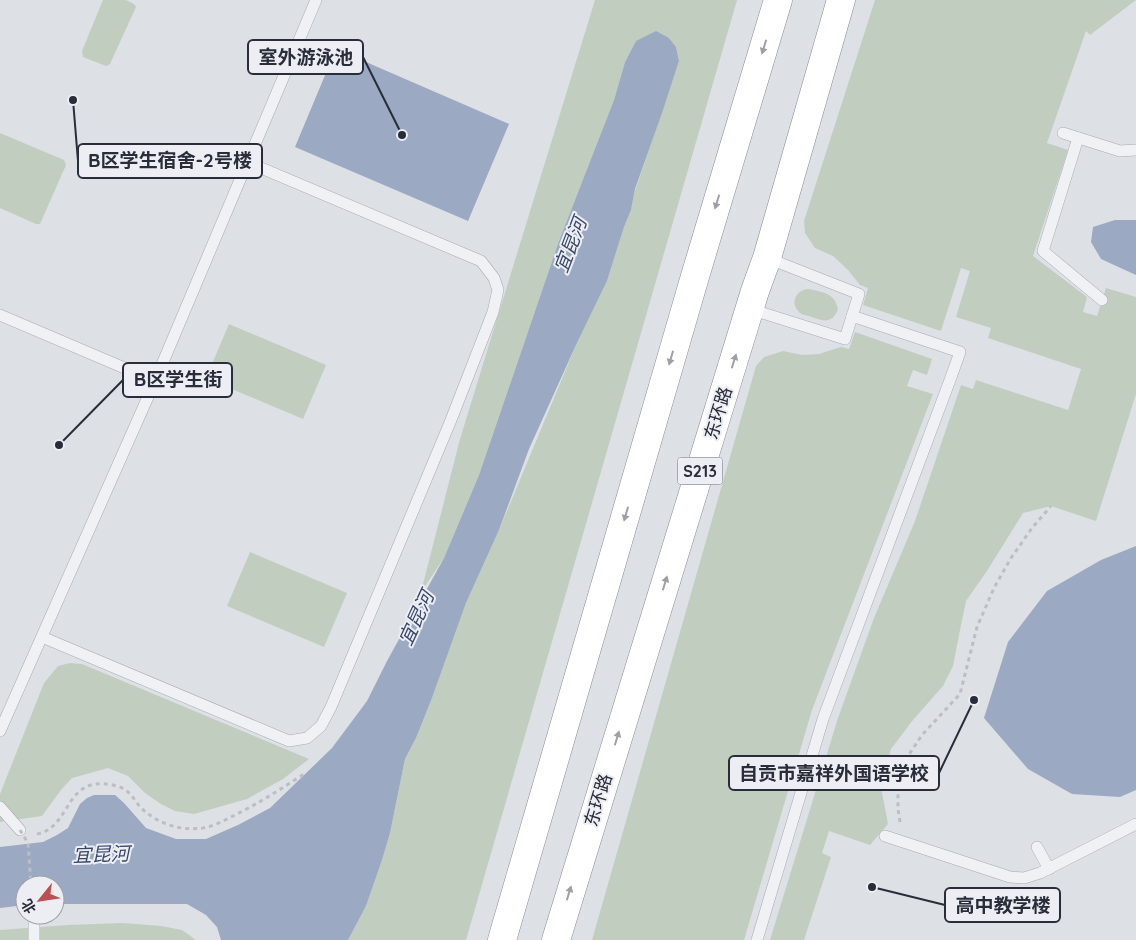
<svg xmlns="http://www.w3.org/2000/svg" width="1136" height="940" font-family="Quicksand,'Noto Sans SC',sans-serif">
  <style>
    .green { fill: #c1cebf }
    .water { fill: #9ca9c2 }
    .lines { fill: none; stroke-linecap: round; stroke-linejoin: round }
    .service-casing { stroke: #a7aab2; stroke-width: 12 }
    .trunk-casing { stroke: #878c9a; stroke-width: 29 }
    .path { stroke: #bcbec4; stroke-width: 3; stroke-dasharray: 4 4; stroke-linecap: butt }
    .service { stroke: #f0f1f4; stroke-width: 11 }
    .trunk { stroke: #fff; stroke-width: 28 }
    .path-bridge { stroke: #bcbec4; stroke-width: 3; stroke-dasharray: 4 4; stroke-linecap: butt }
    .oneway { fill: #9fa0a6 }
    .labels { text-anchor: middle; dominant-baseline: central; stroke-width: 4; stroke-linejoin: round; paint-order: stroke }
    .shield { fill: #eceef3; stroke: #646772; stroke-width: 1 }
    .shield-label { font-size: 16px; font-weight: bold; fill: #292d3a }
    .street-label { font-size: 18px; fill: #292d3a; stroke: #eceef3 }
    .water-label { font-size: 19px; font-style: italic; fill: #384769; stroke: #eceef3 }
    .leader { fill: none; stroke: #292d3a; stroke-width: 2 }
    .callout-dot { fill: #292d3a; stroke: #eceef3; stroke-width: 2 }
    .callout { fill: #eceef3; stroke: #292d3a; stroke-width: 2 }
    .callout-label { font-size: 19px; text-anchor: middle; font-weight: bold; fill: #292d3a }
  </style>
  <rect width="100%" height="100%" fill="#dde0e5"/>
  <!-- green -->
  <g class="green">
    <polygon points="103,0 126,0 134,4 136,7 110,64 106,66 83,57 82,51"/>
    <polygon points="595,0 737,0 466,940 348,940 366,906 382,860 390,833 405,759 416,738 432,698 466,603 499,530 576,345 607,281 624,227 631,210 634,194 679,61 676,47 669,38 636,41 625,62 614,100 559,241 479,475 444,558 421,592 460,439"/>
    <polygon points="875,0 1136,0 1090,35 1086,31 1047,143 1068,150 1033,256 1087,297 1083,312 1097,316 1106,288 1136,297 1136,394 1096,521 1051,506 1023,513 987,571 966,601 959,635 953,666 943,686 913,720 891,749 881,787 888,824 870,845 829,831 822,853 831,857 804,940 770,940 838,718 874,618 915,521 961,385 973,389 976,380 1068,410 1081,369 988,338 991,328 956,317 970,271 961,268 941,331 863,305 868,288 860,285 848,270 833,256 815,248 805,233 804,221"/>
    <polygon points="0,133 64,160 66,165 40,224 36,224 0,208"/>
    <path d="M808,289C823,292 835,293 838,309C832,325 822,321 809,316C805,315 801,315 798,311C790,301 797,290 808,289Z"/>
    <polygon points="229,324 326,365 303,419 206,378"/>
    <polygon points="855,332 932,359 927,375 913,370 907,386 933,394 812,710 744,940 592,940 756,366 764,357 783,351 802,355 819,354 841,347 849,349"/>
    <polygon points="250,552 347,593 324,647 227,606"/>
    <polygon points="70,663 82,664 309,759 283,779 247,799 194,814 175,811 161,804 145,793 128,776 108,768 72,778 61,790 42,816 0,822 0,794 44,683 58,666"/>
    <polygon points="123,923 161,926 182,930 196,940 0,940 0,930 68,925"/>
  </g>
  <!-- water -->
  <g class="water">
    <polygon points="656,31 669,38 676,47 679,61 662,113 635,189 631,210 624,227 607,281 576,345 529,449 499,530 466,603 432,698 416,738 405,759 390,833 382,860 366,906 348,940 221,940 217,927 206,915 187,904 55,904 55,885 25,885 25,905 0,908 0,847 43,842 57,835 68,828 80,804 87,798 94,795 115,795 124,803 146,828 176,839 206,839 238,825 270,808 332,748 367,701 387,661 444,558 479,475 559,241 614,100 625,62 636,41"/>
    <polygon points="336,49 509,124 468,221 295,147"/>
    <polygon points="1115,220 1136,220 1136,275 1101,259 1091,242 1093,227"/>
    <polygon points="1136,546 1136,790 1120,797 1072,794 1028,769 984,718 1008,642 1047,591 1101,560"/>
  </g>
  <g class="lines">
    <!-- service casing -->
    <g class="service-casing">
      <g id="service">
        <polyline points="1063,133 1120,151 1136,150"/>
        <polyline points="1078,138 1043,251 1102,300"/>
        <polyline points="750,309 845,339 859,294 767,258"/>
        <polyline points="0,315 155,381"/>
        <polyline points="42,637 289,741 307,738 321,726 331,707 451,420 493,312 498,290 494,278 481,261 247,162"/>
        <polyline points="0,731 155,381 316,0"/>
        <polyline points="0,807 20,830"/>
        <polyline points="885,836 1010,877 1024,878 1040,873 1136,824"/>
        <polyline points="1037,847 1049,869"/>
        <polyline points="34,925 34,940"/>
        <polyline points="757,940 823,719 950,380 960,352 852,316"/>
      </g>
    </g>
    <!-- trunk casing -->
    <g class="trunk-casing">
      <g id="trunk">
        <polyline points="502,940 696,273 778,0"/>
        <polyline points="556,940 755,291 767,258 841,0"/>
      </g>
    </g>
    <!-- path -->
    <g class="path">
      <polyline points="900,822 898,809 898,771 922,735 960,694 977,627 994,588 1011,558 1032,528 1051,506"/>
      <path d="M37,834C67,829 65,788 96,784C105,783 121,785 128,792C135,798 138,807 146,812C161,825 183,831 203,828C214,826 225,820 235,815C259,803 281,789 304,774"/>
    </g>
    <!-- service -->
    <use href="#service" class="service"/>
    <!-- trunk -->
    <use href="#trunk" class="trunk"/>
    <!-- path-bridge -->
    <polyline class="path-bridge" points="20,830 28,843 31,885"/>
  </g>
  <!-- one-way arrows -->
  <defs><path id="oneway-solid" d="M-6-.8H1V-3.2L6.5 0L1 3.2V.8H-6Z" transform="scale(1.25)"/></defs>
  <g class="oneway">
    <use href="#oneway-solid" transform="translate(764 47) rotate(107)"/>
    <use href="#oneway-solid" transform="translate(717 202) rotate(107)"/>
    <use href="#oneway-solid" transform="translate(671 358) rotate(106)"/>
    <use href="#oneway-solid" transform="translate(734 361) rotate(-73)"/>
    <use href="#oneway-solid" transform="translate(626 514) rotate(106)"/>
    <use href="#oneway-solid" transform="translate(665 583) rotate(-73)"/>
    <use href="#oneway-solid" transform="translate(617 738) rotate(-73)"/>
    <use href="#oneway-solid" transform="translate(569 893) rotate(-73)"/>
  </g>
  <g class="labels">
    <!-- shield labels -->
    <rect class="shield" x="677.5" y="457.5" width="45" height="27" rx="4"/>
    <g class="shield-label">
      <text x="700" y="471">S213</text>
    </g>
    <!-- street labels -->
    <g class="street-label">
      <text transform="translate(718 413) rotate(-73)">东环路</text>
      <text transform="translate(598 800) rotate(-73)">东环路</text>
    </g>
    <!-- water labels -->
    <g class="water-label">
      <text transform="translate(570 245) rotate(-69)">宜昆河</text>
      <text transform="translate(416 618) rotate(-65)">宜昆河</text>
      <text transform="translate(101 854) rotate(-2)">宜昆河</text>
    </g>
  </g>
  <!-- callouts -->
  <path class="leader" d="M402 135L363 57M73 100L78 161M59 445L123 380M974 700L939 773M872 887L945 905"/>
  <g class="callout-dot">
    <circle cx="402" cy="135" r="5"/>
    <circle cx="73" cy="100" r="5"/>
    <circle cx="59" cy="445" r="5"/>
    <circle cx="974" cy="700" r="5"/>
    <circle cx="872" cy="887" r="5"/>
  </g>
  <g class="callout">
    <rect x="248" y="40" width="115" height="34" rx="5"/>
    <rect x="78" y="144" width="184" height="34" rx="5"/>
    <rect x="123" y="363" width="109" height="34" rx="5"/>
    <rect x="729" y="756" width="210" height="34" rx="5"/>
    <rect x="945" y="888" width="115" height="34" rx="5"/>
  </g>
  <g class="callout-label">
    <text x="306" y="64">室外游泳池</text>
    <text x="170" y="167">B区学生宿舍-2号楼</text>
    <text x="178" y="386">B区学生街</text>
    <text x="834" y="780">自贡市嘉祥外国语学校</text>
    <text x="1003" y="912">高中教学楼</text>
  </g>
  <!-- north arrow -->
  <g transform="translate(40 900) rotate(240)"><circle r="24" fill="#eceef3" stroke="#9ea1a9"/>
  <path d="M0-4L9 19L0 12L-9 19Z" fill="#bd4f52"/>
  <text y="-8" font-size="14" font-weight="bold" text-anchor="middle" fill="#292d3a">北</text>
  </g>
</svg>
